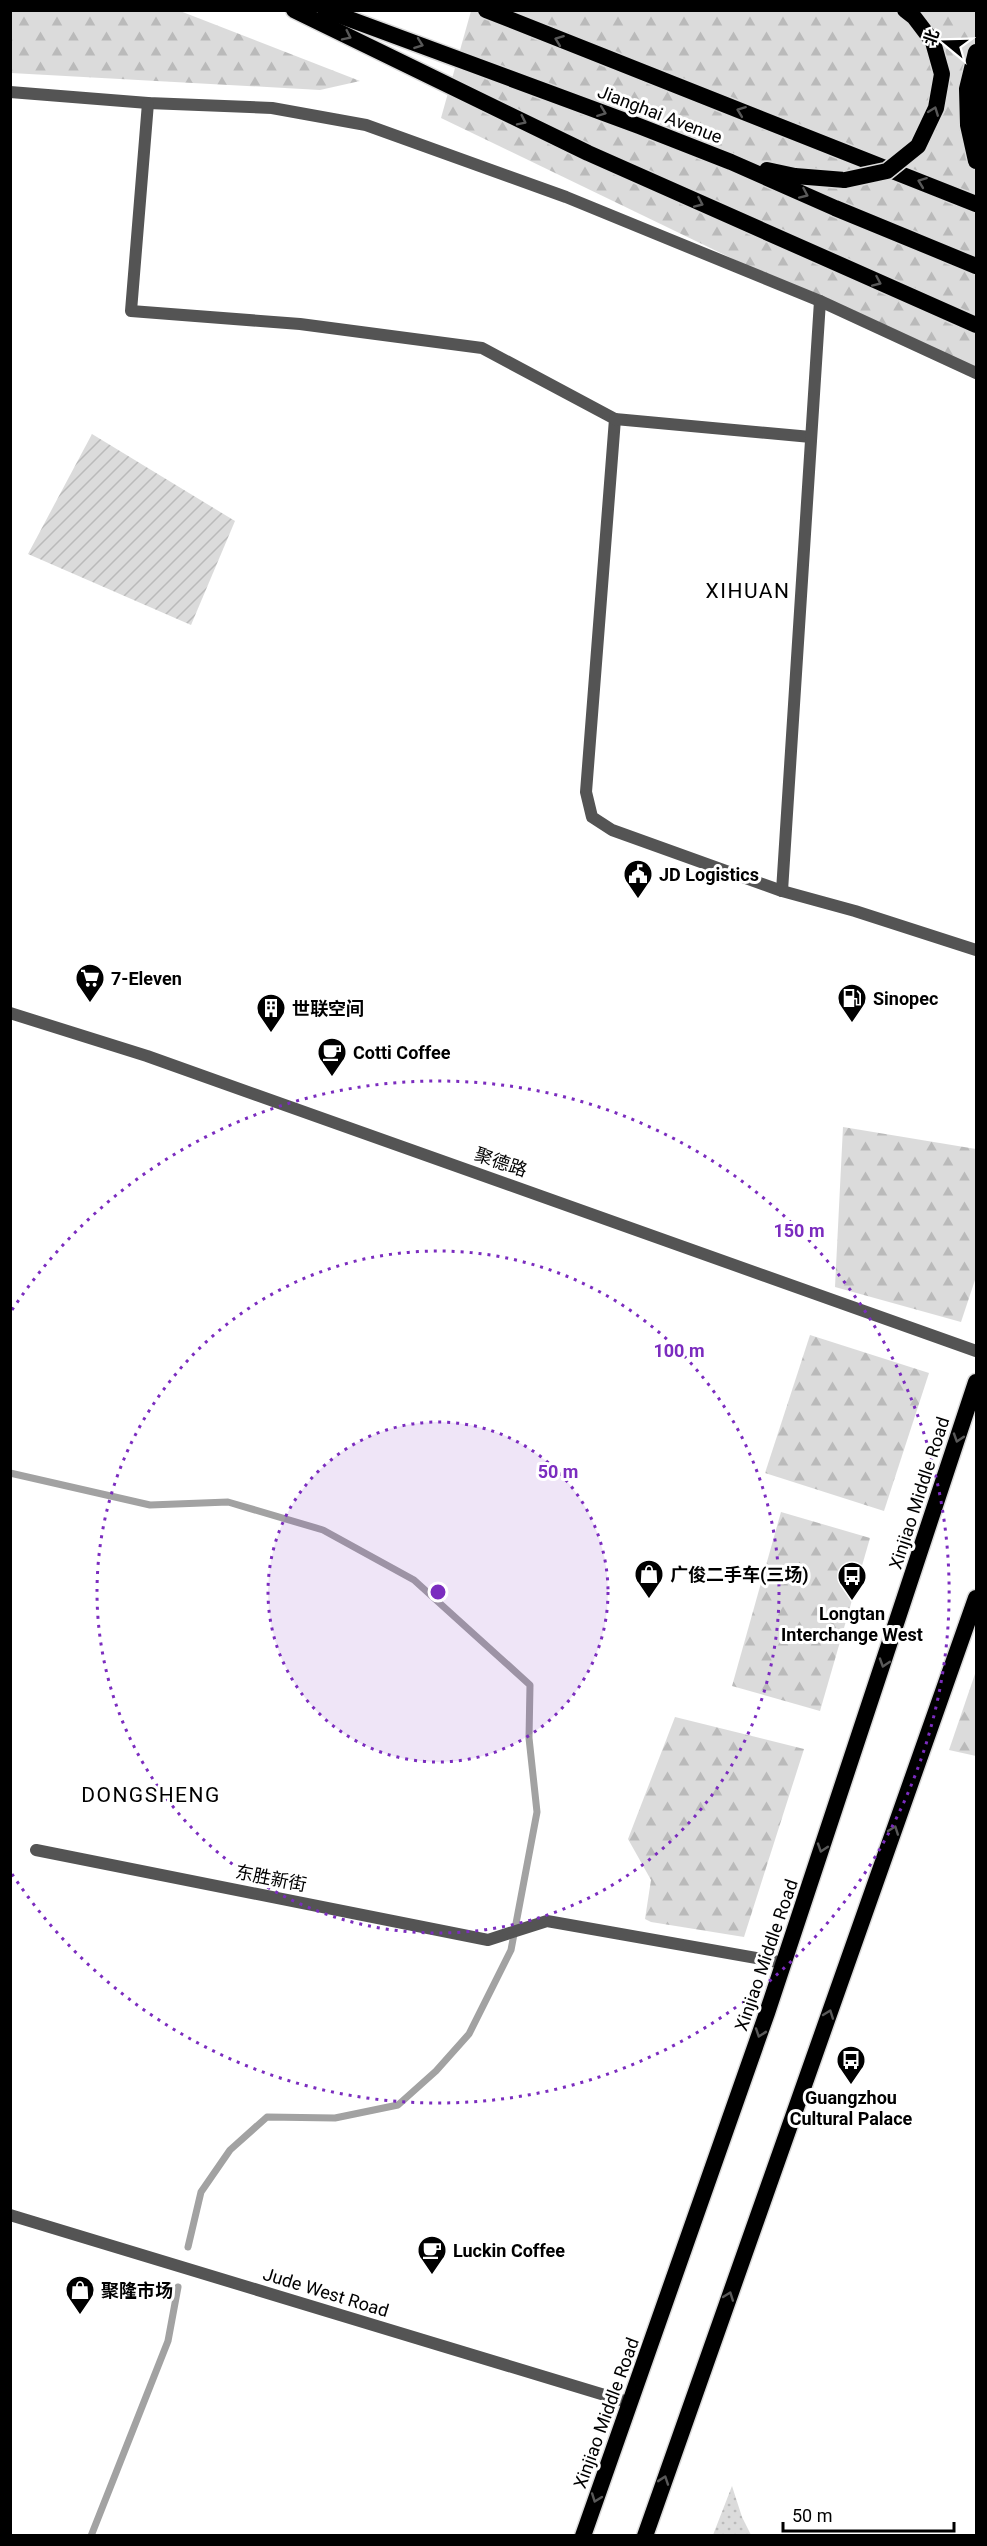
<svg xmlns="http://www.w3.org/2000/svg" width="987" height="2546" font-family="Roboto,'Noto Sans SC',sans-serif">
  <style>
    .forest { fill: url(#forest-firs) }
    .park { fill: url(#park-dots) }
    .garden { fill: url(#garden-furrows) }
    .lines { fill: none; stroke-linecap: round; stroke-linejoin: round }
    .stream { stroke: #a2a2a2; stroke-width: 7 }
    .trunk-casing { stroke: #dbdbdb; stroke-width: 19 }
    .minor { stroke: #545454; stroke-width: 12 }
    .tertiary { stroke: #545454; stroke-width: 12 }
    .trunk { stroke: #000; stroke-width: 16 }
    .trunk-bridge-casing { stroke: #dbdbdb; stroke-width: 19; stroke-linecap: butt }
    .trunk-bridge { stroke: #000; stroke-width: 16 }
    .oneway { stroke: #595959 }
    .ring { fill: none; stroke: #7b2cbf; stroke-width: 3; stroke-dasharray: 3 6 }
    .labels { text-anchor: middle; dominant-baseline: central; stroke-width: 6; stroke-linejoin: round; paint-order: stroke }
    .street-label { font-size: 18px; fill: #000; stroke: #fff }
    .poi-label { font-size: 18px; font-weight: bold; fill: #000; stroke: #fff; text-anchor: start }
    .quarter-label { font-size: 21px; letter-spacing: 1.5px; fill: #000; stroke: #fff }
    .centre { fill: #7b2cbf; stroke: #fff; stroke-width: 3 }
    .ring-label { font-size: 18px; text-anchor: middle; font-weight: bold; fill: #7b2cbf; stroke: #fff; stroke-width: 6; stroke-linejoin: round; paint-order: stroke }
  </style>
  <defs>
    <pattern id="forest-firs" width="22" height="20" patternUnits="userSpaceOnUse" patternTransform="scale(1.5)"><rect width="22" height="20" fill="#dbdbdb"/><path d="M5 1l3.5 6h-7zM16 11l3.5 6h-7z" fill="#bababa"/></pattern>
    <pattern id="park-dots" width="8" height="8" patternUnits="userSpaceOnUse" patternTransform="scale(1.5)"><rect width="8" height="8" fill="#dbdbdb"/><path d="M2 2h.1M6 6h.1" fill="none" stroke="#bababa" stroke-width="1.8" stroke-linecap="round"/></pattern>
    <pattern id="garden-furrows" width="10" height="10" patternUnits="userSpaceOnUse" patternTransform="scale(1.5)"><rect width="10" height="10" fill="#dbdbdb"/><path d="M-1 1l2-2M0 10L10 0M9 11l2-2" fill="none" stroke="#bababa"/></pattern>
  </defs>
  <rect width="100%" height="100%" fill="#fff"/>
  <!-- forest -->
  <g class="forest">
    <polygon points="10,11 180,11 360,81 320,90 11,73"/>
    <polygon points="471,11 976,11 976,367 820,301 441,118"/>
    <polygon points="843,1127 976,1149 976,1277 961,1322 835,1287"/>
    <polygon points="810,1335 929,1373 884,1511 765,1473"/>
    <polygon points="781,1512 870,1538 820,1711 732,1686"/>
    <polygon points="976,1671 976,1756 949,1750"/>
    <polygon points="675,1717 804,1749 744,1937 651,1922 645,1919 651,1880 628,1839"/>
  </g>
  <!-- park -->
  <polygon class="park" points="732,2486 742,2517 751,2535 713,2535"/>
  <!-- garden -->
  <polygon class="garden" points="92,434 235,521 191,625 28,554"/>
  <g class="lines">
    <!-- stream -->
    <g class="stream">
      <polyline points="10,1473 150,1505 228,1502 323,1530 414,1580 530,1685 529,1738 537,1812 511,1950 469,2034 436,2071 398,2105 335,2118 267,2117 230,2150 201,2192 188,2247"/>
      <polyline points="91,2536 168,2341 178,2287"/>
    </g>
    <!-- trunk casing -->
    <g class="trunk-casing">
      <g id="trunk">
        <polyline points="294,10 588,153 976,325"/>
        <polyline points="325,10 639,126 731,162 835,208 976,266"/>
        <polyline points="486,10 976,204"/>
        <polyline points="905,10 914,17 933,42"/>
        <polyline points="976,52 967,89 968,125 976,161"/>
        <polyline points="767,170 795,176 845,180"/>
        <polyline points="583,2536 767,2013 976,1382"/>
        <polyline points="645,2536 976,1598"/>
      </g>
    </g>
    <!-- minor -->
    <g class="minor">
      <polyline points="10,92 148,103 272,108 366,125 566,197 820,301"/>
      <polyline points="148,103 131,311 300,324 482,348 615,419 586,792 592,817 612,830 782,891 855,911 976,950"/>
      <polyline points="615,419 811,437"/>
      <polyline points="782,891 820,301 976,373"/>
      <polyline points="10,1013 147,1056 976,1351"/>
      <polyline points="36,1850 488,1940 547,1921 784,1963"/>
    </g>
    <!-- tertiary -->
    <polyline class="tertiary" points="10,2215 631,2403"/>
    <!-- trunk -->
    <use href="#trunk" class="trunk"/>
    <!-- trunk-bridge casing -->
    <g class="trunk-bridge-casing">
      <polyline id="trunk-bridge" points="845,180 887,171 918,146 936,108 942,74 933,42"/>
    </g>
    <!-- trunk-bridge -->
    <use href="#trunk-bridge" class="trunk-bridge"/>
  </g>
  <!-- one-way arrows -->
  <defs><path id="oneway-chevron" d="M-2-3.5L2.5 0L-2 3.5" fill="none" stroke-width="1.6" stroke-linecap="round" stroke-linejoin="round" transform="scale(1.5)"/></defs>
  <g class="oneway">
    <use href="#oneway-chevron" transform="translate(347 36) rotate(26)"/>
    <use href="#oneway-chevron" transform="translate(559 40) rotate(-159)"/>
    <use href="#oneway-chevron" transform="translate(419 44) rotate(20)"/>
    <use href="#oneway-chevron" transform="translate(741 111) rotate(-159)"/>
    <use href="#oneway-chevron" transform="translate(934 111) rotate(-69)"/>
    <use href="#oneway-chevron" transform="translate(602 112) rotate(21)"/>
    <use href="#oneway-chevron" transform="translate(522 121) rotate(26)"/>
    <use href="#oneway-chevron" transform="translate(922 182) rotate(-159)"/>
    <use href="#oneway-chevron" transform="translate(804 194) rotate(24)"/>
    <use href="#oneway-chevron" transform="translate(699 203) rotate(24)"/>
    <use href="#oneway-chevron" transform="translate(877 282) rotate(24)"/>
    <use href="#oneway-chevron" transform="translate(958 1438) rotate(108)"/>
    <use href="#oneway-chevron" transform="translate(884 1663) rotate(108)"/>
    <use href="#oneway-chevron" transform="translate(894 1830) rotate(-70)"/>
    <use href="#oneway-chevron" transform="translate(822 1848) rotate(108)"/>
    <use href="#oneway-chevron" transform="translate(829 2014) rotate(-70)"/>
    <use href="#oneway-chevron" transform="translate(760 2033) rotate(109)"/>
    <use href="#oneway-chevron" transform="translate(729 2296) rotate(-70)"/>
    <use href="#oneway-chevron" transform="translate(664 2480) rotate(-71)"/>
    <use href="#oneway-chevron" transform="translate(596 2498) rotate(110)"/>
  </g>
  <!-- distance rings -->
  <circle cx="438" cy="1592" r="170" fill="#7b2cbf" fill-opacity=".12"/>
  <g class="ring">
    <circle cx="438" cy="1592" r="170"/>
    <circle cx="438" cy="1592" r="341"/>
    <path d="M12 1310A511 511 0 1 1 12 1874"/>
  </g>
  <!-- icons -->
  <defs>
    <g id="civic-pin" transform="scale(1.5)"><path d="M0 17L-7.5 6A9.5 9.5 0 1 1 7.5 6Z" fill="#000" stroke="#fff"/><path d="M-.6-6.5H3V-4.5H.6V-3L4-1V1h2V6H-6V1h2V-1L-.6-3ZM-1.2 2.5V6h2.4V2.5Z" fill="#fff"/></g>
    <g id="supermarket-pin" transform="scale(1.5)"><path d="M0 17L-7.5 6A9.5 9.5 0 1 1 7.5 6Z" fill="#000" stroke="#fff"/><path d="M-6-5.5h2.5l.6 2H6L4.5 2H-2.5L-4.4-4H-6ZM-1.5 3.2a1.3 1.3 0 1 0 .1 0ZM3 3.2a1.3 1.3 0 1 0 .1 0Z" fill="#fff"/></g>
    <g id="fuel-pin" transform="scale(1.5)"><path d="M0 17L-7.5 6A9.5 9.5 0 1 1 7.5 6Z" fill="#000" stroke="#fff"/><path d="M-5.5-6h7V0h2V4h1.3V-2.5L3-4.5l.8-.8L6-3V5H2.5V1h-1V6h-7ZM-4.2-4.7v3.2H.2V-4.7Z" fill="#fff"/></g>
    <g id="building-pin" transform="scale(1.5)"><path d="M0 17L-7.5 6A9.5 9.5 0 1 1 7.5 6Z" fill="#000" stroke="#fff"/><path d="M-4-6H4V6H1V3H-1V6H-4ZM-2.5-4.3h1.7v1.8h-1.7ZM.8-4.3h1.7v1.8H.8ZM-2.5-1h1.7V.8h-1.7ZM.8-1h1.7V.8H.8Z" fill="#fff"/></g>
    <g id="cafe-pin" transform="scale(1.5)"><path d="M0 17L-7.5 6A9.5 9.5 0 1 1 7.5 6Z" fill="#000" stroke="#fff"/><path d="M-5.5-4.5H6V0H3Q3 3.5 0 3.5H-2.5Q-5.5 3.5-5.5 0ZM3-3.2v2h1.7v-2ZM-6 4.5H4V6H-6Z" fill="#fff"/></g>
    <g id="shop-pin" transform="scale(1.5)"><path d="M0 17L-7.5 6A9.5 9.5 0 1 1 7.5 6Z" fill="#000" stroke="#fff"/><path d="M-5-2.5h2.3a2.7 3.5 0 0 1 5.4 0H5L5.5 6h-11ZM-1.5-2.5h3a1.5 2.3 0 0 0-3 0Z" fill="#fff"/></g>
    <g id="bus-pin" transform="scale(1.5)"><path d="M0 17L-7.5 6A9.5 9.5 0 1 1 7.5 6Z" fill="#000" stroke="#fff"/><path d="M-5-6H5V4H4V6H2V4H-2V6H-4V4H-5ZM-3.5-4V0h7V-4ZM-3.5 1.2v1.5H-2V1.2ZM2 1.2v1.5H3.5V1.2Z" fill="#fff"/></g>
  </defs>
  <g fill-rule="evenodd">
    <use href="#civic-pin" x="638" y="874"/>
    <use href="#supermarket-pin" x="90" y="978"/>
    <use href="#fuel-pin" x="852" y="998"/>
    <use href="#building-pin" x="271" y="1008"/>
    <use href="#cafe-pin" x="332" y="1052"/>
    <use href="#shop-pin" x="649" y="1574"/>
    <use href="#bus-pin" x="852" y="1576"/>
    <use href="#bus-pin" x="851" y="2060"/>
    <use href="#cafe-pin" x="432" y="2250"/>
    <use href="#shop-pin" x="80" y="2290"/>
  </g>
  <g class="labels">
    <!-- street labels -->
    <g class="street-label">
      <text transform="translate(660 114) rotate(21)">Jianghai Avenue</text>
      <text transform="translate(501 1162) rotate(19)">聚德路</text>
      <text transform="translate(919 1493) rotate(-72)">Xinjiao Middle Road</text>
      <text transform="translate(271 1878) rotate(11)">东胜新街</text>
      <text transform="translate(766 1955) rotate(-71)">Xinjiao Middle Road</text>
      <text transform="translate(326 2292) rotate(17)">Jude West Road</text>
      <text transform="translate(606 2413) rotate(-70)">Xinjiao Middle Road</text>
    </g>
    <!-- poi labels -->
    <g class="poi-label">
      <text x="659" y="874">JD Logistics</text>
      <text x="111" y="978">7-Eleven</text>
      <text x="873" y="998">Sinopec</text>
      <text x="292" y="1008">世联空间</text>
      <text x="353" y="1052">Cotti Coffee</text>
      <text x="670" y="1574">广俊二手车(三场)</text>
      <text x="852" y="1613" text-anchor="middle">Longtan<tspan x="852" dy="21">Interchange West</tspan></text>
      <text x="851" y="2097" text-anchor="middle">Guangzhou<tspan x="851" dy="21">Cultural Palace</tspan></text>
      <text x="453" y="2250">Luckin Coffee</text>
      <text x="101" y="2290">聚隆市场</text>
    </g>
    <!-- quarter labels -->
    <g class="quarter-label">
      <text x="748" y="591">XIHUAN</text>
      <text x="151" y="1795">DONGSHENG</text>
    </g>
  </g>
  <circle cx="438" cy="1592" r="9" class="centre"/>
  <g class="ring-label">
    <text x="799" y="1237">150 m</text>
    <text x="679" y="1357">100 m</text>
    <text x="558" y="1478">50 m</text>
  </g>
  <!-- border -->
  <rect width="987" height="2546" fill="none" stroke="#000000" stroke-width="24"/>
  <!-- north arrow -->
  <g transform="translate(945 42) rotate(289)" stroke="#ffffff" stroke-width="4.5" paint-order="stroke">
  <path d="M0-4.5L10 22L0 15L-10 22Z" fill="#000000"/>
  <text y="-9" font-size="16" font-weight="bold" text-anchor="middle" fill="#000000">北</text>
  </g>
  <!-- scale -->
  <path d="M783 2522v9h171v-9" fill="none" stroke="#000000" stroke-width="3"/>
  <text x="792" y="2522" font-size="18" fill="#000000" stroke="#ffffff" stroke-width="4.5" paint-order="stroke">50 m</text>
</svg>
